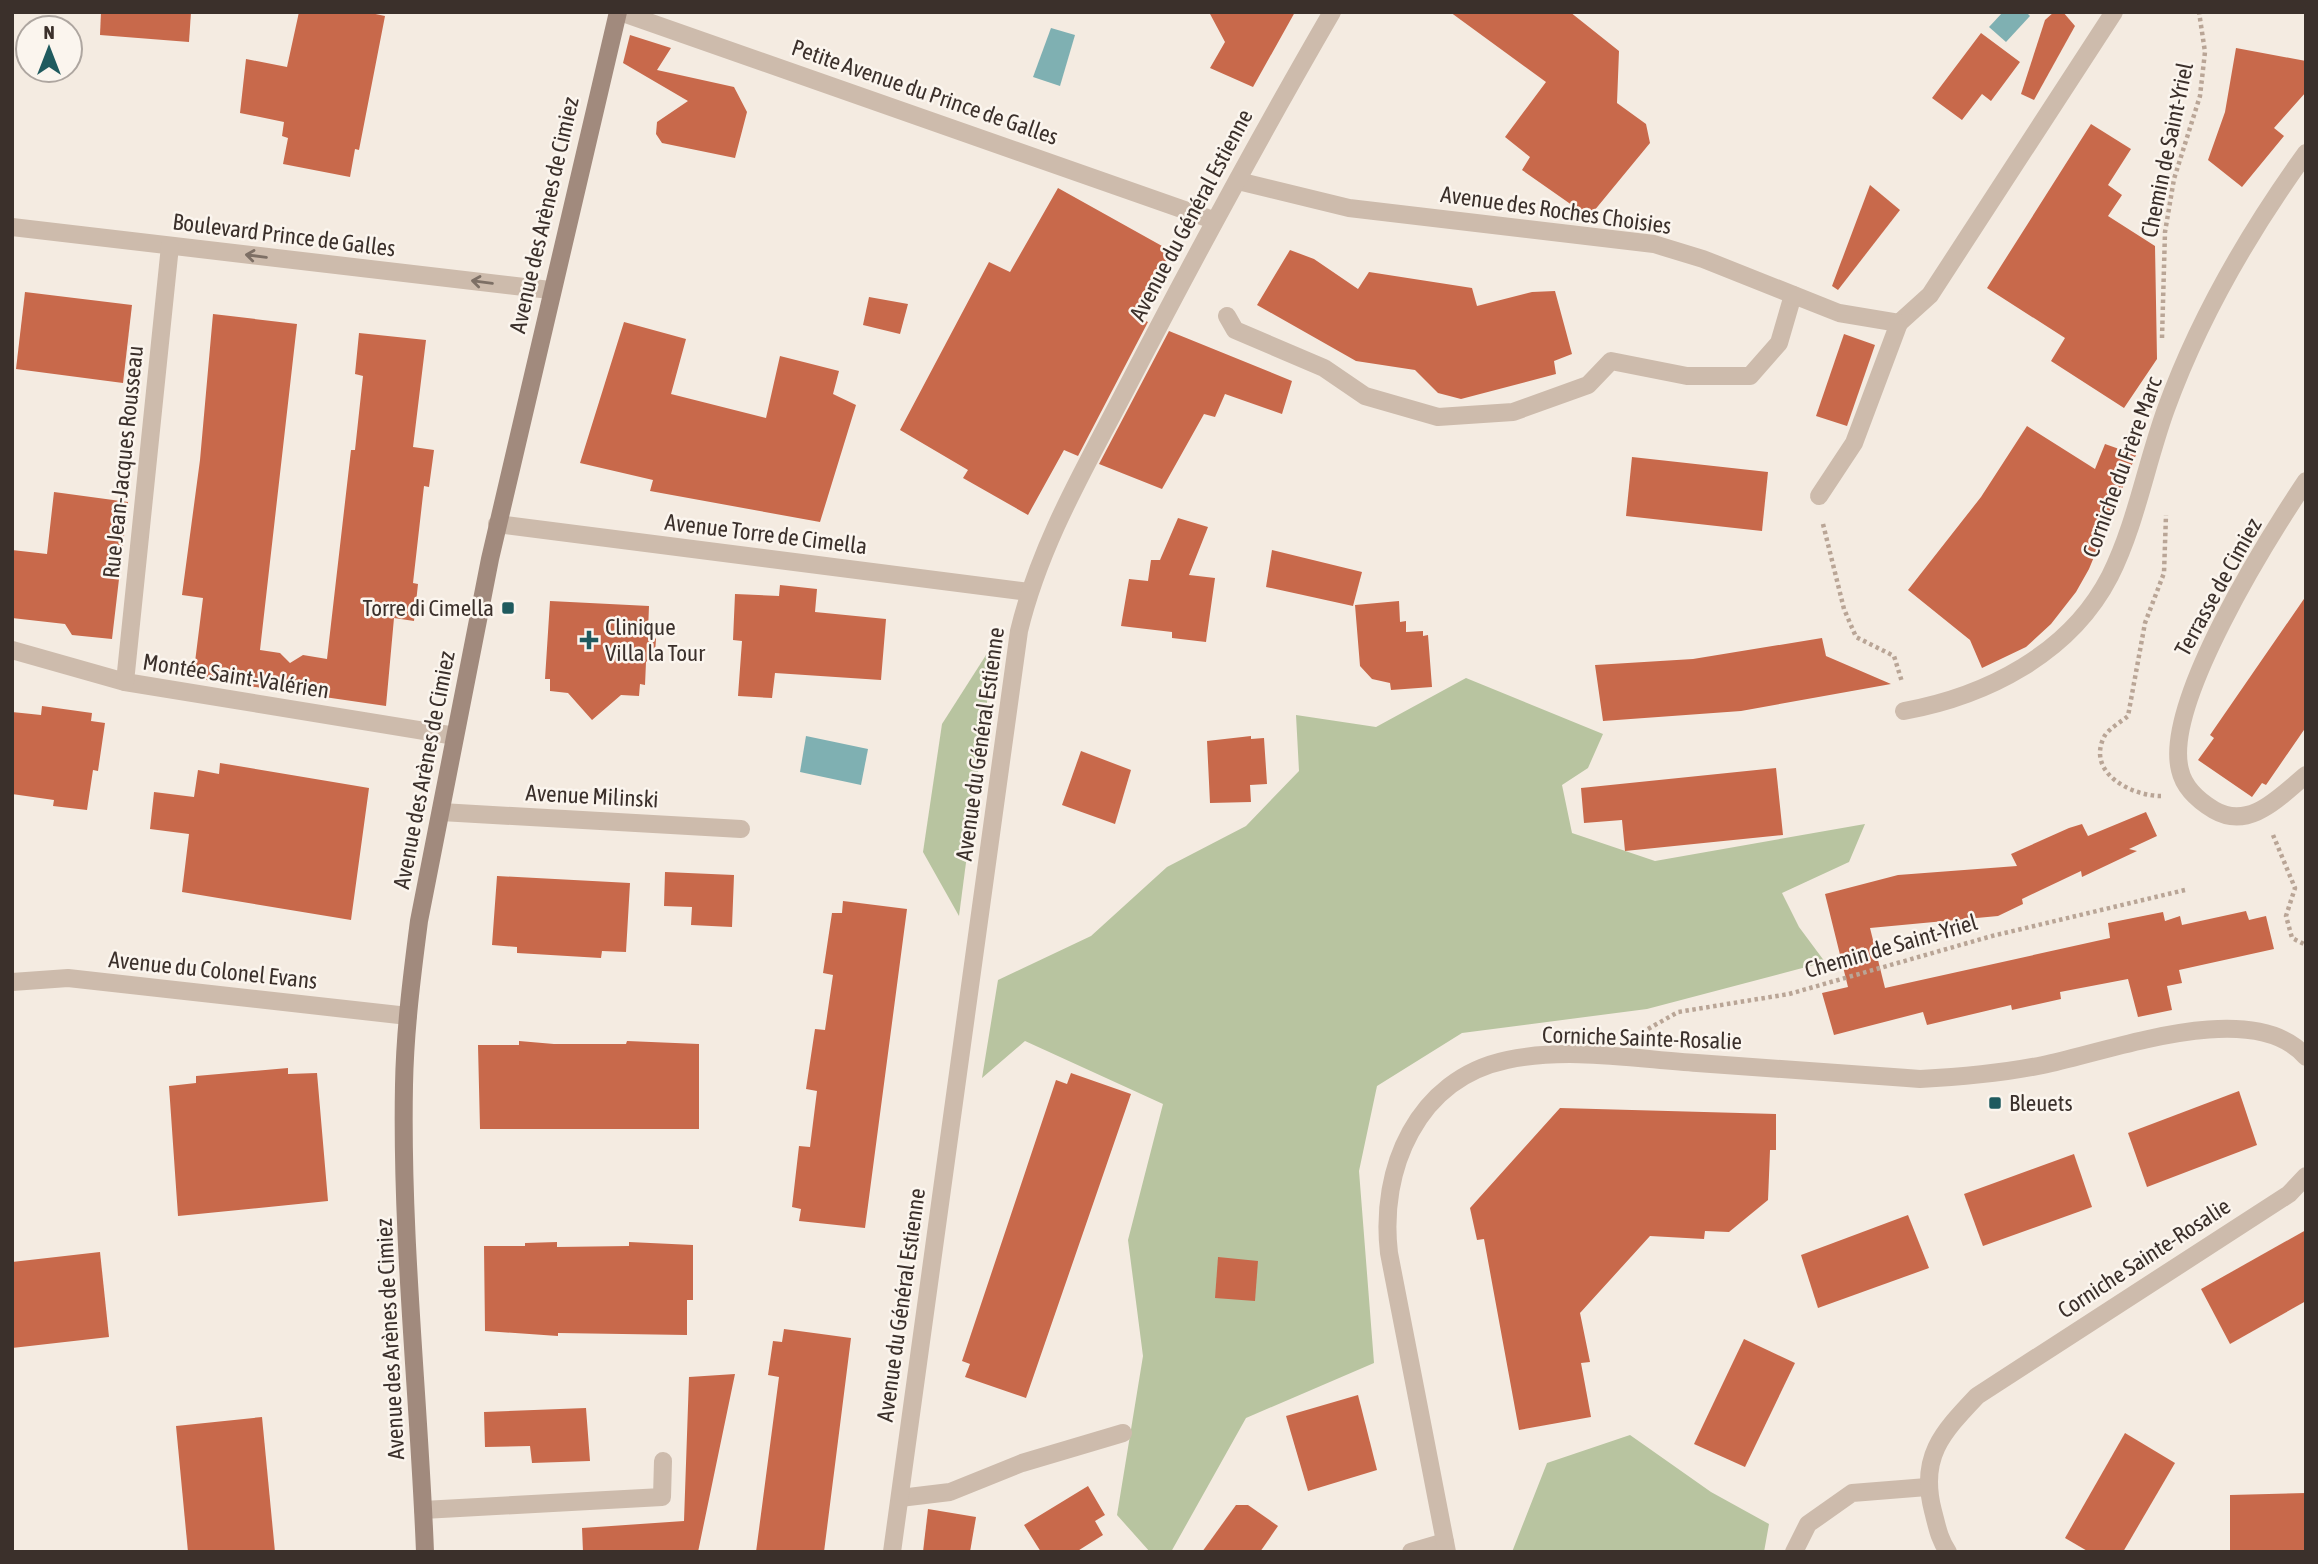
<svg xmlns="http://www.w3.org/2000/svg" width="2318" height="1564" font-family="'Asap Condensed',sans-serif">
  <style>
    .green { fill: #b8c4a0 }
    .water { fill: #7fb0b2 }
    .building { fill: #c8694b }
    .lines { fill: none; stroke-linecap: round; stroke-linejoin: round }
    .path { stroke: #b9a596; stroke-width: 4.5; stroke-dasharray: 3.5 3.5; stroke-linecap: butt }
    .lane { stroke: #cdbbac; stroke-width: 18 }
    .street { stroke: #cdbbac; stroke-width: 18 }
    .secondary { stroke: #a18a7d; stroke-width: 18 }
    .oneway { stroke: #7d6f65 }
    .poi-dot { fill: #1f5a5e; stroke: #fbf5ee; stroke-width: 2.5 }
    .labels { text-anchor: middle; dominant-baseline: central; stroke-width: 5; stroke-linejoin: round; paint-order: stroke }
    .street-label { font-size: 23px; fill: #3b302b; stroke: #fbf5ee }
    .poi-label { font-size: 23px; fill: #3b302b; stroke: #fbf5ee; text-anchor: start }
  </style>
  <rect width="100%" height="100%" fill="#f4ebe1"/>
  <!-- green -->
  <g class="green">
    <polygon points="995,641 959,916 923,852 942,724"/>
    <polygon points="1466,678 1603,734 1588,768 1562,785 1572,833 1655,861 1865,824 1849,862 1782,893 1799,927 1825,962 1647,1009 1462,1033 1377,1086 1359,1171 1374,1363 1246,1418 1171,1552 1150,1552 1117,1515 1143,1356 1128,1240 1163,1104 1025,1041 982,1078 998,980 1091,936 1167,867 1246,826 1299,771 1296,715 1376,727"/>
    <polygon points="1630,1435 1711,1492 1769,1524 1764,1552 1512,1552 1547,1463"/>
  </g>
  <!-- water -->
  <g class="water">
    <polygon points="2003,12 2026,12 2030,16 2006,42 1989,27"/>
    <polygon points="1051,28 1075,35 1060,86 1033,77"/>
    <polygon points="806,736 868,749 861,785 800,772"/>
  </g>
  <!-- building -->
  <g class="building">
    <polygon points="101,12 191,12 189,42 100,35"/>
    <polygon points="299,12 366,12 385,16 359,150 355,149 350,177 283,164 288,138 282,136 284,122 240,113 246,59 287,67"/>
    <polygon points="1209,12 1295,12 1253,87 1210,68 1225,42"/>
    <polygon points="1450,12 1570,12 1619,51 1617,103 1646,124 1650,143 1589,217 1522,170 1530,157 1505,137 1546,82"/>
    <polygon points="2054,12 2063,12 2075,26 2034,100 2021,94 2045,20"/>
    <polygon points="1981,33 2020,62 1991,101 1982,94 1962,120 1932,98"/>
    <polygon points="630,35 671,48 657,70 734,87 747,112 735,158 662,143 656,134 657,122 688,101 623,63"/>
    <polygon points="2236,48 2306,61 2306,92 2274,128 2284,136 2242,187 2208,160 2225,112"/>
    <polygon points="2091,124 2131,149 2108,185 2122,195 2108,216 2155,246 2157,359 2124,408 2051,361 2065,338 1987,288"/>
    <polygon points="1870,185 1900,210 1838,290 1832,286"/>
    <polygon points="1058,188 1171,251 1136,317 1148,322 1078,456 1064,450 1028,515 963,478 968,470 900,430 989,262 1010,272"/>
    <polygon points="1290,250 1314,259 1358,289 1369,272 1472,288 1477,306 1532,292 1555,291 1572,354 1554,361 1556,374 1461,399 1438,393 1415,370 1356,361 1257,305"/>
    <polygon points="25,292 132,305 123,383 16,369"/>
    <polygon points="869,297 908,304 900,334 863,325"/>
    <polygon points="213,314 297,324 260,650 280,653 290,663 303,655 327,659 351,450 355,450 363,376 355,374 359,333 426,340 413,447 434,450 429,487 424,486 413,583 418,584 414,621 394,618 386,706 193,678 203,598 182,595 200,460"/>
    <polygon points="624,322 686,339 671,394 766,418 780,356 839,371 833,394 856,405 820,522 650,491 653,480 580,463"/>
    <polygon points="1169,331 1292,381 1282,414 1225,394 1215,417 1204,414 1162,489 1099,464"/>
    <polygon points="1844,334 1875,345 1847,426 1816,416"/>
    <polygon points="2027,426 2095,469 2105,444 2136,455 2089,569 2076,592 2051,624 2026,647 1982,668 1970,640 1908,590 1981,497"/>
    <polygon points="1632,457 1768,472 1762,531 1626,516"/>
    <polygon points="54,492 128,502 112,639 72,635 65,624 12,618 12,550 47,554"/>
    <polygon points="1178,518 1208,527 1189,575 1215,578 1206,642 1172,638 1172,632 1121,626 1129,579 1148,581 1151,560 1160,560"/>
    <polygon points="1272,550 1362,572 1353,606 1266,587"/>
    <polygon points="780,585 817,589 815,612 886,619 881,680 775,673 772,698 738,696 742,641 733,640 735,594 779,596"/>
    <polygon points="2306,596 2306,727 2266,785 2262,783 2252,797 2198,760 2214,738 2210,735"/>
    <polygon points="550,601 649,606 648,631 656,639 655,653 646,662 645,685 640,684 639,696 621,695 592,720 568,693 550,691 550,679 545,679"/>
    <polygon points="1399,601 1400,622 1406,621 1406,632 1423,631 1423,636 1428,635 1432,687 1391,690 1390,683 1372,679 1360,666 1355,605"/>
    <polygon points="1822,638 1826,656 1891,684 1741,711 1603,721 1595,665 1693,659"/>
    <polygon points="42,706 92,713 91,721 105,723 98,771 93,770 87,810 53,806 54,800 12,794 12,712 41,715"/>
    <polygon points="1251,736 1251,739 1264,738 1267,784 1250,785 1251,802 1210,803 1207,741"/>
    <polygon points="1081,751 1131,770 1115,824 1062,805"/>
    <polygon points="220,763 369,788 351,920 182,892 189,834 150,829 154,792 194,797 198,770 219,774"/>
    <polygon points="1776,768 1783,835 1625,851 1622,820 1584,823 1581,788"/>
    <polygon points="2146,812 2157,836 2129,849 2137,851 2082,877 2081,871 2022,899 2023,904 1998,916 1870,928 1885,988 2110,938 2108,923 2163,912 2165,921 2180,916 2182,925 2246,911 2249,920 2266,916 2274,949 2179,970 2182,983 2167,986 2172,1010 2138,1017 2128,979 2060,992 2061,999 2012,1010 2011,1005 1927,1025 1923,1012 1834,1035 1822,993 1848,987 1825,894 1898,875 2017,866 2011,854 2069,828 2082,824 2088,836"/>
    <polygon points="665,872 734,875 732,927 691,925 692,907 664,906"/>
    <polygon points="497,876 630,883 626,952 602,951 601,958 517,953 517,947 492,945"/>
    <polygon points="843,901 907,909 865,1228 799,1221 801,1209 792,1207 799,1146 810,1147 817,1091 806,1089 815,1029 825,1030 833,975 823,973 832,913 842,913"/>
    <polygon points="519,1041 554,1044 626,1044 627,1041 699,1044 699,1129 480,1129 478,1045 519,1045"/>
    <polygon points="288,1068 288,1074 317,1073 328,1201 178,1216 169,1086 196,1083 196,1076"/>
    <polygon points="1071,1073 1131,1094 1026,1398 965,1377 970,1364 962,1361 1056,1080 1067,1084"/>
    <polygon points="2239,1091 2257,1145 2147,1187 2128,1133"/>
    <polygon points="1560,1108 1776,1114 1776,1150 1770,1150 1768,1200 1729,1232 1705,1231 1704,1239 1650,1236 1580,1313 1590,1362 1581,1363 1591,1417 1519,1430 1484,1239 1477,1240 1470,1208"/>
    <polygon points="2074,1154 2092,1207 1983,1246 1964,1194"/>
    <polygon points="1908,1215 1929,1268 1818,1308 1801,1255"/>
    <polygon points="2306,1230 2306,1301 2230,1344 2201,1289"/>
    <polygon points="557,1242 557,1247 629,1246 629,1242 693,1245 693,1300 687,1300 687,1335 558,1333 558,1336 485,1331 484,1246 525,1246 525,1243"/>
    <polygon points="100,1252 109,1337 12,1348 12,1262"/>
    <polygon points="1218,1257 1258,1261 1255,1301 1215,1298"/>
    <polygon points="784,1329 851,1338 824,1552 756,1552 779,1377 768,1375 773,1341 782,1342"/>
    <polygon points="1744,1339 1795,1363 1745,1467 1694,1444"/>
    <polygon points="735,1374 698,1552 583,1552 582,1528 684,1521 689,1377"/>
    <polygon points="1358,1395 1377,1470 1308,1491 1286,1416"/>
    <polygon points="586,1408 590,1461 532,1463 530,1446 485,1447 484,1412"/>
    <polygon points="262,1417 275,1552 188,1552 176,1426"/>
    <polygon points="2125,1433 2175,1463 2123,1552 2089,1552 2065,1538"/>
    <polygon points="1088,1486 1105,1515 1095,1521 1103,1535 1076,1552 1041,1552 1024,1525"/>
    <polygon points="2306,1493 2306,1550 2230,1550 2230,1495"/>
    <polygon points="1236,1505 1248,1505 1278,1526 1260,1552 1202,1552"/>
    <polygon points="928,1509 976,1517 970,1552 923,1552"/>
  </g>
  <g class="lines">
    <!-- path -->
    <g class="path">
      <polyline points="2162,338 2165,232 2174,179 2200,96 2205,52 2199,12"/>
      <polyline points="1823,524 1844,609 1856,637 1894,656 1902,682"/>
      <path d="M2161,796C2133,796 2086,774 2104,737C2108,729 2121,722 2128,716L2145,623L2164,573L2166,515"/>
      <polyline points="2273,835 2295,888 2286,916 2292,938 2306,945"/>
      <polyline points="1648,1029 1678,1012 1789,994 1992,936 2185,890"/>
    </g>
    <!-- lane -->
    <g class="lane">
      <polyline points="1227,316 1235,330 1324,368 1365,396 1438,417 1513,412 1588,385 1611,361 1687,376 1750,376 1779,343 1793,295"/>
      <polyline points="900,1498 950,1492 1022,1463 1123,1433"/>
      <polyline points="423,1510 662,1497 663,1461"/>
      <polyline points="1794,1552 1808,1524 1852,1493 1927,1487"/>
    </g>
    <!-- street -->
    <g class="street">
      <polyline points="620,12 1213,220"/>
      <polyline points="1238,181 1349,208 1654,244 1703,259 1839,313 1899,323 1930,295 2114,12"/>
      <polyline points="12,227 550,290"/>
      <path d="M2306,481C2268,538 2163,704 2180,770C2184,788 2199,801 2214,810C2250,831 2280,796 2306,775"/>
      <polyline points="1819,496 1854,443 1899,323"/>
      <polyline points="497,524 1029,592"/>
      <polyline points="12,650 125,682 455,736"/>
      <polyline points="125,682 170,246"/>
      <path d="M1904,711C1986,696 2070,654 2110,576C2136,524 2146,464 2166,409C2199,318 2249,232 2306,153"/>
      <polyline points="441,812 741,829"/>
      <polyline points="12,982 68,978 408,1016"/>
      <path d="M892,1552L1019,631C1040,544 1085,468 1126,389C1192,262 1260,136 1332,12"/>
      <polyline points="1411,1552 1445,1542"/>
      <path d="M1447,1552L1389,1253C1379,1169 1417,1079 1507,1060C1567,1047 1636,1059 1697,1063C1772,1068 1846,1073 1920,1079C1961,1077 2003,1073 2043,1065C2111,1051 2254,996 2306,1057"/>
      <path d="M1948,1552C1939,1539 1937,1526 1933,1511C1919,1457 1942,1433 1977,1396L2289,1194L2306,1176"/>
    </g>
    <!-- secondary -->
    <path class="secondary" d="M425,1552C419,1397 401,1240 404,1085C405,1030 412,975 419,921L490,559L618,12"/>
  </g>
  <!-- one-way arrows -->
  <defs><path id="oneway-shaft" d="M-6 0H5M1.5-3L5.5 0L1.5 3" fill="none" stroke-width="1.6" stroke-linecap="round" stroke-linejoin="round" transform="scale(1.75)"/></defs>
  <g class="oneway">
    <use href="#oneway-shaft" transform="translate(256 256) rotate(-173)"/>
    <use href="#oneway-shaft" transform="translate(482 282) rotate(-173)"/>
  </g>
  <!-- markers -->
  <g class="poi-dot">
    <rect x="501" y="601" width="14" height="14" rx="3.5"/>
    <path d="M585.5 629.5h7v7h7v7h-7v7h-7v-7h-7v-7h7z"/>
    <rect x="1988" y="1096" width="14" height="14" rx="3.5"/>
  </g>
  <g class="labels">
    <!-- street labels -->
    <g class="street-label">
      <text transform="translate(925 92) rotate(19)">Petite Avenue du Prince de Galles</text>
      <text transform="translate(2167 150) rotate(-78)">Chemin de Saint-Yriel</text>
      <text transform="translate(1556 210) rotate(8)">Avenue des Roches Choisies</text>
      <text transform="translate(544 215) rotate(-77)">Avenue des Arènes de Cimiez</text>
      <text transform="translate(1191 215) rotate(-62)">Avenue du Général Estienne</text>
      <text transform="translate(284 235) rotate(7)">Boulevard Prince de Galles</text>
      <text transform="translate(123 462) rotate(-84)">Rue Jean-Jacques Rousseau</text>
      <text transform="translate(2122 467) rotate(-70)">Corniche du Frère Marc</text>
      <text transform="translate(766 534) rotate(7)">Avenue Torre de Cimella</text>
      <text transform="translate(2218 587) rotate(-61)">Terrasse de Cimiez</text>
      <text transform="translate(236 676) rotate(9)">Montée Saint-Valérien</text>
      <text transform="translate(980 744) rotate(-82)">Avenue du Général Estienne</text>
      <text transform="translate(424 770) rotate(-79)">Avenue des Arènes de Cimiez</text>
      <text transform="translate(592 796) rotate(3)">Avenue Milinski</text>
      <text transform="translate(1891 946) rotate(-16)">Chemin de Saint-Yriel</text>
      <text transform="translate(213 970) rotate(6)">Avenue du Colonel Evans</text>
      <text transform="translate(1642 1038) rotate(2)">Corniche Sainte-Rosalie</text>
      <text transform="translate(2144 1258) rotate(-33)">Corniche Sainte-Rosalie</text>
      <text transform="translate(901 1305) rotate(-82)">Avenue du Général Estienne</text>
      <text transform="translate(390 1339) rotate(-93)">Avenue des Arènes de Cimiez</text>
    </g>
    <!-- poi labels -->
    <g class="poi-label">
      <text x="494" y="608" text-anchor="end">Torre di Cimella</text>
      <text x="605" y="627">Clinique<tspan x="605" dy="26">Villa la Tour</tspan></text>
      <text x="2009" y="1103">Bleuets</text>
    </g>
  </g>
  <!-- border -->
  <rect width="2318" height="1564" fill="none" stroke="#3b302b" stroke-width="28"/>
  <!-- north arrow -->
  <g transform="translate(49 49)"><circle r="33" fill="#fbf5ee" stroke="#aea6a0" stroke-width="2"/>
  <path d="M0-5L12 26L0 18L-12 26Z" fill="#1f5a5e"/>
  <text y="-10" font-size="19" font-weight="bold" text-anchor="middle" fill="#3b302b">N</text>
  </g>
</svg>
